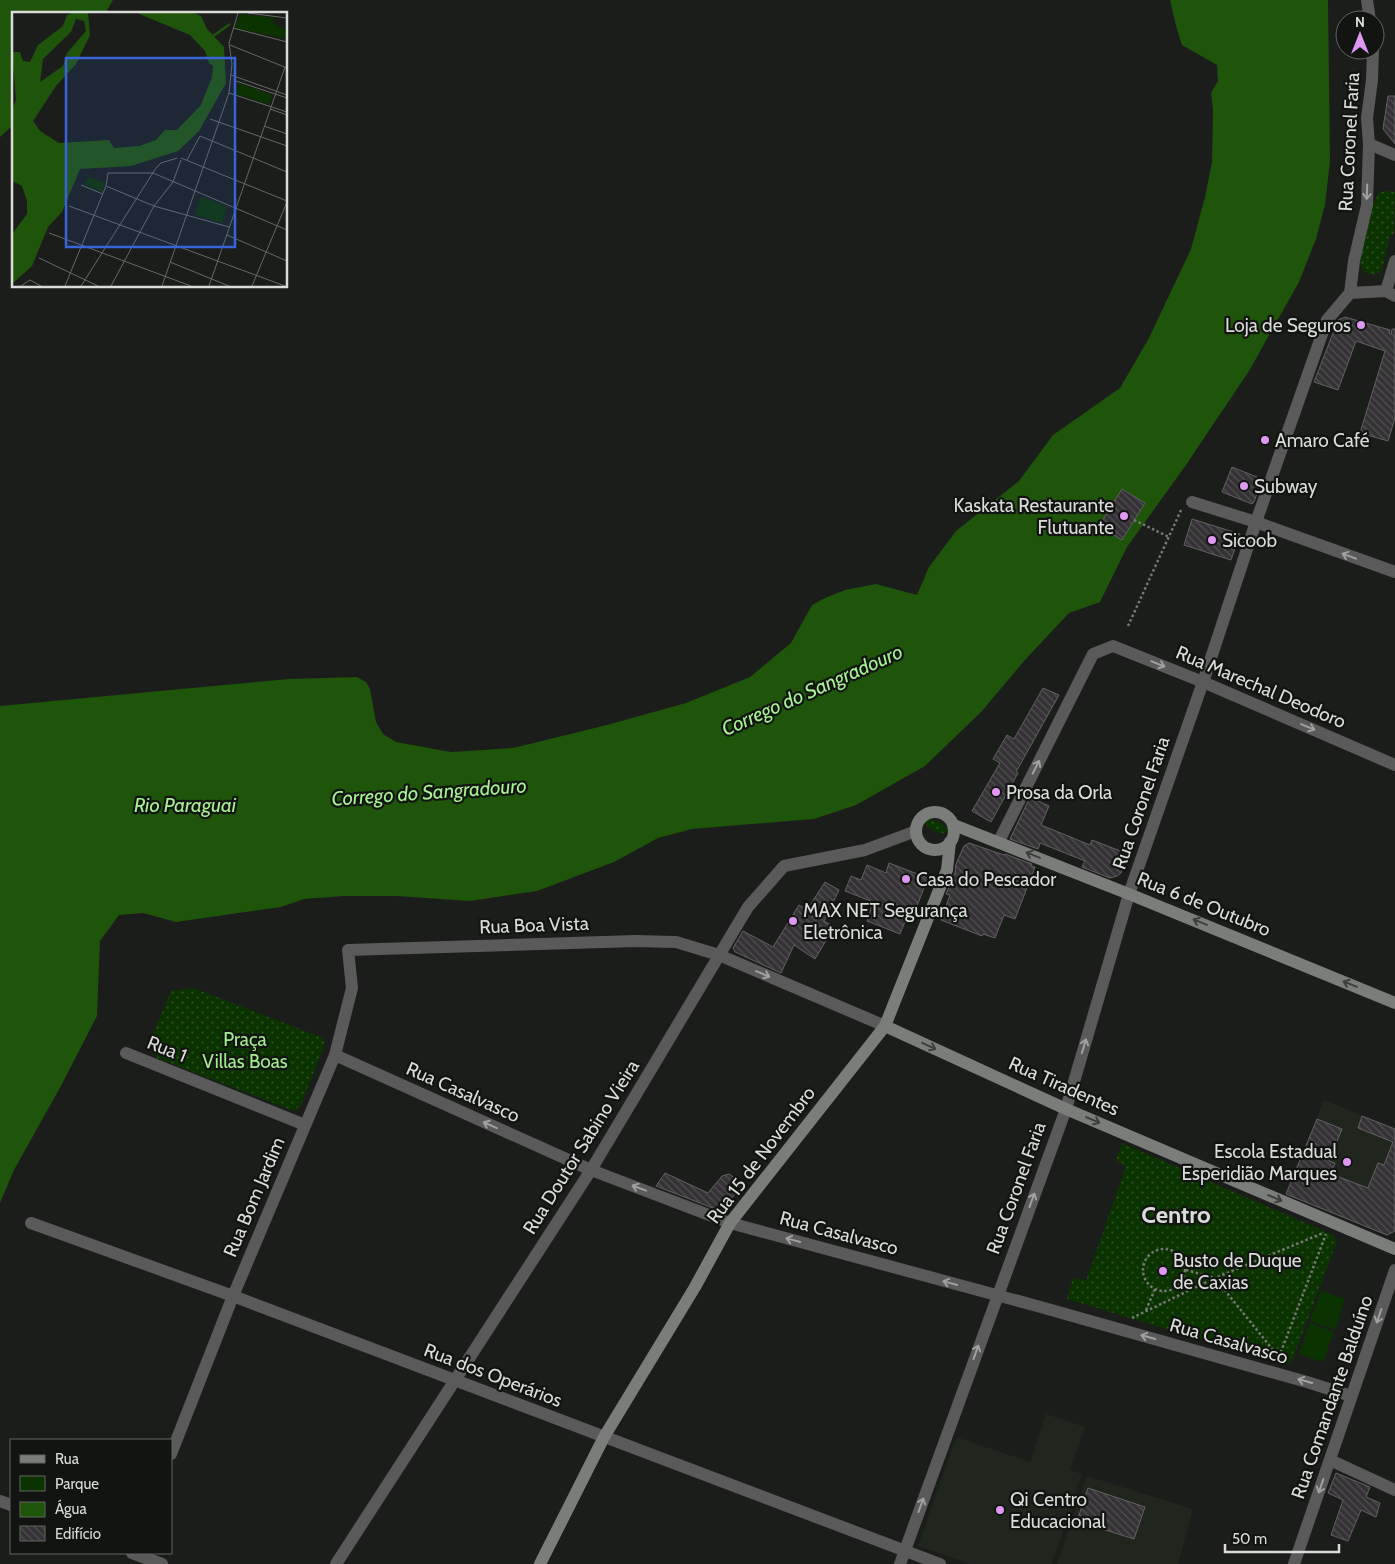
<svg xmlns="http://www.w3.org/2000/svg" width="1395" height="1564" font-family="Cabin,sans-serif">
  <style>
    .built { fill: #20261e }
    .green { fill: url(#green-dots) }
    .pitch { fill: #0b3300 }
    .water { fill: #1f540b }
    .building { fill: url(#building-back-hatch); stroke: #626063 }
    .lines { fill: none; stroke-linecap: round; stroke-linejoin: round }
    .path { stroke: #767876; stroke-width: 2.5; stroke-dasharray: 2.5 2.5; stroke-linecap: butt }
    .street { stroke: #595a59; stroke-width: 12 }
    .secondary { stroke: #7b7d7b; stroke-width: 12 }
    .oneway { stroke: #a0a2a0 }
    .oneway2 { stroke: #3c3e3b }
    .poi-dot { fill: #de98f3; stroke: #121411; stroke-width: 2 }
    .labels { text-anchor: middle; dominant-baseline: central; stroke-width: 4.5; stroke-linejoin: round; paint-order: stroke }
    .street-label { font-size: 19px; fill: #dadcda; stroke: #121411 }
    .poi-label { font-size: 19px; fill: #dadcda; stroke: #121411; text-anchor: start }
    .park-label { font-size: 19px; fill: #a1ec8d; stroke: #121411 }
    .water-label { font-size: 20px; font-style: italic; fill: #a7f293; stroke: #121411 }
    .district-label { font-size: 24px; font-weight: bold; fill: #dadcda; stroke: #121411 }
    .inset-river { fill: none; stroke: #1f540b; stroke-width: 2.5 }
    .inset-road { fill: none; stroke: #676967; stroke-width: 1 }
    .view { fill: #3963d8; fill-opacity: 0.15; stroke: #3963d8; stroke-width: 2.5 }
    .inset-edge { fill: none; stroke: #dadcda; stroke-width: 2.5 }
  </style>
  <defs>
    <pattern id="green-dots" width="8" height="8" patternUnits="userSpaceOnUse" patternTransform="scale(1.25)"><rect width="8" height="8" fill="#0b3300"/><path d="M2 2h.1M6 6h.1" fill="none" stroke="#2e5025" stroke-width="1.8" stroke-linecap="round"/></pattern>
    <pattern id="building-back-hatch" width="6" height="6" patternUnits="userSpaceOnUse" patternTransform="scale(1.25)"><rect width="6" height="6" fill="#343235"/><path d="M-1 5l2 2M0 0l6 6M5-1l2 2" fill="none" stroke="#514f52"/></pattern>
  </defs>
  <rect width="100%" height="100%" fill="#1b1d1a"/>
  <!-- built -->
  <g class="built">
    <polygon points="1324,1100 1395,1129 1395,1231 1387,1235 1286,1195"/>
    <polygon points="1046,1414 1085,1427 1070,1470 1082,1474 1052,1564 971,1564 918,1546 956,1437 1030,1462"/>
    <polygon points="1087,1476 1193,1509 1178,1564 1057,1564"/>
  </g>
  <!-- green -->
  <g class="green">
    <path d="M1388,191L1395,192L1394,234L1390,235L1382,271L1373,275L1364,272L1360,263L1373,204C1379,196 1374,192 1388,191Z"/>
    <path d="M927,820C935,819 943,823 948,829L947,833C940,835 930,829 925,824Z"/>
    <polygon points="193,988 321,1037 325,1043 301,1105 294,1111 157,1058 148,1046 171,991"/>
    <polygon points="1122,1143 1333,1235 1337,1241 1292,1361 1286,1365 1067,1299 1073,1278 1086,1281 1126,1166 1116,1160"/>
  </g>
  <!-- pitch -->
  <g class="pitch">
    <polygon points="1321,1291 1345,1299 1335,1330 1310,1321"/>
    <polygon points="1310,1323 1334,1332 1323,1362 1299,1354"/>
  </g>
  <!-- water -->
  <g class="water">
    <polygon points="0,0 113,0 105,14 14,14 14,124 0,137"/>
    <polygon points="1170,0 1328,0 1330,161 1325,205 1316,239 1299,282 1249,371 1186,465 1127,547 1100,602 1069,613 1024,661 982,711 925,766 856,805 814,819 692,829 658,838 614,862 537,891 470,901 396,896 344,896 304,899 281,907 176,922 143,913 119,915 100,941 97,1016 62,1084 14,1170 0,1203 0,706 289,679 357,677 366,682 370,689 376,722 383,734 396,742 451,752 513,748 607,725 686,703 750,677 791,643 812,605 825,598 845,590 876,584 917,595 929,567 956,531 1019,481 1053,435 1120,388 1149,338 1191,249 1205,197 1212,162 1213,110 1211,93 1218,81 1217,65 1182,45 1176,26"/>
  </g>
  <!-- building -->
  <g class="building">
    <polygon points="1388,96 1395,96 1395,144 1383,129"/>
    <polygon points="1345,317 1390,330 1389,333 1391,334 1392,329 1395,329 1395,418 1388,441 1360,433 1385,351 1356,341 1338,390 1314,382 1338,320"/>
    <polygon points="1232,467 1262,479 1254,502 1252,504 1222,492"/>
    <polygon points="1122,489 1145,503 1122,540 1099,526"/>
    <polygon points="1192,519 1240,534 1231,560 1184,545"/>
    <polygon points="1043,688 1059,695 1016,772 1018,773 991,822 972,811 1000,763 993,759 1007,735 1014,739"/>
    <polygon points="1030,797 1049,806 1041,825 1090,845 1092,840 1128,854 1121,873 1117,876 1110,878 1082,867 1085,861 1040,843 1038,849 1010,839"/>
    <polygon points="969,843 1004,855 1005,854 1032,864 1031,866 1035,867 1015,919 1004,915 995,938 983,934 982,936 941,920 950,895 946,894 955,873 956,864 964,846"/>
    <polygon points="889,863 928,878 911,921 906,919 900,934 867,921 873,902 845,891 851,876 861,880 867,865 886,873"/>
    <polygon points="825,882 839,890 824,921 834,927 815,959 794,945 781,973 735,952 733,948 743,931 773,947 799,905 807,910"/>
    <polygon points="1362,1116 1395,1129 1395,1231 1387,1235 1286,1194 1317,1119 1342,1129 1329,1161 1335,1163 1331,1174 1368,1188 1378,1163 1384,1165 1393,1142 1358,1128"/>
    <polygon points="665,1173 708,1193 722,1176 729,1174 743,1184 724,1208 718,1210 656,1186"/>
    <polygon points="1336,1473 1370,1487 1366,1497 1380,1503 1376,1517 1361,1510 1348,1541 1331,1535 1343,1500 1328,1493"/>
    <polygon points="1088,1488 1145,1507 1134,1539 1077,1521"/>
  </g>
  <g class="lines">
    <!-- path -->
    <g class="path">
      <polyline points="1134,520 1169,537"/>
      <polyline points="1128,626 1182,508"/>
      <circle cx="1164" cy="1270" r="21"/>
      <polyline points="1186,1270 1215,1278 1281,1360"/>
      <polyline points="1146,1310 1155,1289"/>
      <polyline points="1132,1318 1215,1278 1323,1233"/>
      <polyline points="1279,1357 1326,1234"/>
    </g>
    <!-- street -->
    <g class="street">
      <polyline points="1367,0 1370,20"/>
      <polyline points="1369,144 1395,155"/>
      <polyline points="1386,291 1395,261"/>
      <polyline points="1350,293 1386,291 1395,296"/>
      <polyline points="1192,502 1256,522 1395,572"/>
      <polyline points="999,841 1093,654 1113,646 1203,682 1395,765"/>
      <polyline points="126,1053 305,1125"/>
      <polyline points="335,1055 591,1170 730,1223 1037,1306 1307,1382 1351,1396"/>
      <polyline points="31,1223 233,1296 940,1564"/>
      <polyline points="171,1454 233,1296 335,1055 352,988 348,950 635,941 676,942 719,955 885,1026"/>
      <polyline points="1330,1460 1395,1490"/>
      <polyline points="0,1501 11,1505"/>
      <polyline points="132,1553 162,1564"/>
      <polyline points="336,1564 591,1170 748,907 784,866 865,850 916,831"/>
      <polyline points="900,1564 1066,1109 1129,894 1203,682 1256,522 1327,320 1350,293 1354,261 1367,205 1369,144 1367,118 1372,80 1373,50"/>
      <polyline points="1294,1564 1395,1270"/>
    </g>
    <!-- secondary -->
    <g class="secondary">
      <circle cx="935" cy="831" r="19"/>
      <polyline points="954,825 1129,894 1395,1003"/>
      <polyline points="885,1026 1066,1109 1395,1249"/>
      <polyline points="540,1564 604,1437 695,1287 730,1223 885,1026 947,870 950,842"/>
    </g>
  </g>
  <!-- one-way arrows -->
  <defs><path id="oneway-shaft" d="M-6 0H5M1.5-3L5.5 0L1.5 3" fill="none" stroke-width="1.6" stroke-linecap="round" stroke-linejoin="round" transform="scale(1.25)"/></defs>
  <g class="oneway">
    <use href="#oneway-shaft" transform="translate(1367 192) rotate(92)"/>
    <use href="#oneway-shaft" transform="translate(1349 556) rotate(-160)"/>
    <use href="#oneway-shaft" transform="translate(1158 664) rotate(22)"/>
    <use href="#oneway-shaft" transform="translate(1308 727) rotate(23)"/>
    <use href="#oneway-shaft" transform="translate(1036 767) rotate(-63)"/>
    <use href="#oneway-shaft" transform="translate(763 974) rotate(23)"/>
    <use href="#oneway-shaft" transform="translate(1084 1046) rotate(-73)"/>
    <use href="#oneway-shaft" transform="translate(490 1125) rotate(-156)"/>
    <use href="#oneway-shaft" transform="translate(639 1188) rotate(-159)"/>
    <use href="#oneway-shaft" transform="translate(1032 1200) rotate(-70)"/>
    <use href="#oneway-shaft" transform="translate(793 1240) rotate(-165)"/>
    <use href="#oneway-shaft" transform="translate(950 1283) rotate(-165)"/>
    <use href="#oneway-shaft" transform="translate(1379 1316) rotate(109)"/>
    <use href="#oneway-shaft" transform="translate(1148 1337) rotate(-164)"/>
    <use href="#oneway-shaft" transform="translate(976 1352) rotate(-70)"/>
    <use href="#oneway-shaft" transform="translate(1305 1381) rotate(-164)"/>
    <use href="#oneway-shaft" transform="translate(1321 1486) rotate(109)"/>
    <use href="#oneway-shaft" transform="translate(921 1505) rotate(-70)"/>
  </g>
  <g class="oneway2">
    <use href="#oneway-shaft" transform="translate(1033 855) rotate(-158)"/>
    <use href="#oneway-shaft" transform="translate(1200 922) rotate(-158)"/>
    <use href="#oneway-shaft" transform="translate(1350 984) rotate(-158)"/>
    <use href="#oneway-shaft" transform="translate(929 1046) rotate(25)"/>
    <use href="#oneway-shaft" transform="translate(1093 1120) rotate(23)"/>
    <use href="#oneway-shaft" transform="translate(1275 1198) rotate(23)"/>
  </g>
  <!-- markers -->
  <g class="poi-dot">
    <circle cx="1361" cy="325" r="5"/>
    <circle cx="1265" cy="440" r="5"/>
    <circle cx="1244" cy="486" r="5"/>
    <circle cx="1124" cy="516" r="5"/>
    <circle cx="1212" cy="540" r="5"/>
    <circle cx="996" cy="792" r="5"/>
    <circle cx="906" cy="879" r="5"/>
    <circle cx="793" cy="921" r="5"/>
    <circle cx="1347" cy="1162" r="5"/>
    <circle cx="1163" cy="1271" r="5"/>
    <circle cx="1000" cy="1510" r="5"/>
  </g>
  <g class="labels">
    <!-- street labels -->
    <g class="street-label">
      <text transform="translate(1349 142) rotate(-87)">Rua Coronel Faria</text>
      <text transform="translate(1261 687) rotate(23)">Rua Marechal Deodoro</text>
      <text transform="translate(1141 803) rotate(-71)">Rua Coronel Faria</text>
      <text transform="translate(1204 904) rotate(22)">Rua 6 de Outubro</text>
      <text transform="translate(534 925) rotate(-2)">Rua Boa Vista</text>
      <text transform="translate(167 1049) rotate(22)">Rua 1</text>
      <text transform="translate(1064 1086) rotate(24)">Rua Tiradentes</text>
      <text transform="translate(463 1092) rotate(24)">Rua Casalvasco</text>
      <text transform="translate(581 1147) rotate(-58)">Rua Doutor Sabino Vieira</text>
      <text transform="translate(761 1155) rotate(-53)">Rua 15 de Novembro</text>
      <text transform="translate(1016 1188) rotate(-70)">Rua Coronel Faria</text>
      <text transform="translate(254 1197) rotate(-67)">Rua Bom Jardim</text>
      <text transform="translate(839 1233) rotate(15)">Rua Casalvasco</text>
      <text transform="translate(1229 1341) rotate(16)">Rua Casalvasco</text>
      <text transform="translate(493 1375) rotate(21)">Rua dos Operários</text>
      <text transform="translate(1332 1397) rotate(-71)">Rua Comandante Balduíno</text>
    </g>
    <!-- poi labels -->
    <g class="poi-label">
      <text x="1351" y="325" text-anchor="end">Loja de Seguros</text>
      <text x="1275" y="440">Amaro Café</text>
      <text x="1254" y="486">Subway</text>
      <text x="1114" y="505" text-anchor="end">Kaskata Restaurante<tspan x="1114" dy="22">Flutuante</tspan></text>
      <text x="1222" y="540">Sicoob</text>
      <text x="1006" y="792">Prosa da Orla</text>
      <text x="916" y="879">Casa do Pescador</text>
      <text x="803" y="910">MAX NET Segurança<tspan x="803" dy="22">Eletrônica</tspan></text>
      <text x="1337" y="1151" text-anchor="end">Escola Estadual<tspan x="1337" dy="22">Esperidião Marques</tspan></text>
      <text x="1173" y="1260">Busto de Duque<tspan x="1173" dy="22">de Caxias</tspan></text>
      <text x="1010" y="1499">Qi Centro<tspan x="1010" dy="22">Educacional</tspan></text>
    </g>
    <!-- park labels -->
    <g class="park-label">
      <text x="245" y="1039">Praça<tspan x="245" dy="22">Villas Boas</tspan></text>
    </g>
    <!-- water labels -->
    <g class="water-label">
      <text transform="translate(812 690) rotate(-24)">Corrego do Sangradouro</text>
      <text transform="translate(429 792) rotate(-4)">Corrego do Sangradouro</text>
      <text x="185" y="805">Rio Paraguai</text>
    </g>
    <!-- district labels -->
    <g class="district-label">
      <text x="1176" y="1214">Centro</text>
    </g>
  </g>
  <!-- overview -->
  <g transform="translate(12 12)">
    <rect width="275" height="275" fill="#1b1d1a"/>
    <path d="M228,2L263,6L261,11L275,19V27L223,16ZM226,71L260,83L257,92L224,82ZM77,165L93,171L90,180L72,172ZM189,184L215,195L210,211L183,203Z" fill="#0b3300"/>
    <path d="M60,1H76L78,23L64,52L44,74L21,109L28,119L47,131L97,128L102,136L127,134L144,128L153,118H165L189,93L200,65L201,54L197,51L193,39L178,23L125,1H182L189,4L195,17L212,35L214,71L187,119L166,139L119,154L68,157L50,200L36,215L20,254L0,272V222L15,202V189L10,174L0,169V97L4,88L0,40H8L11,49L18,50L26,33L51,14L55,3ZM64,7L72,9L74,19L55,41L51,54L28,70L31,47L59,20Z" fill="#1f540b" fill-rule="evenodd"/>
    <path class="inset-river" d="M201,24L218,12"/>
    <path class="inset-road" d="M236,1L275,6M221,16L275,30M218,33L275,56M219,63L275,83M224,69L275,86M217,81L275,100M258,97L275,103M198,107L275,134M252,114L275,122M169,146L275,189M175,148L188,124L275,160M69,173L91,182M94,174L142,194L217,215M57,194L273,274M37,221L179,274M215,223L275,249M27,246L86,274M158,250L217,274M9,274L18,268L29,274M53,274L94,174L96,161H141L275,218M69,274L144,156L149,151L165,146M99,274L142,194L161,170L169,148M150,274L217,81L220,52L217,31L226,1M197,274L273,55M240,274L275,190"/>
    <path class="view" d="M54,46H223V235H54Z"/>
    <rect width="275" height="275" class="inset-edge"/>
  </g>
  <!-- legend -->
  <rect x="10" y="1439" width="162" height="115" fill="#121411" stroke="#626461"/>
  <rect x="20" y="1455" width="25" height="8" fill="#7b7d7b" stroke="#626461"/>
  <text x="55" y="1464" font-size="15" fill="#dadcda">Rua</text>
  <rect x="20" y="1476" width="25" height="15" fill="#0b3300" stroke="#626461"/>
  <text x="55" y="1489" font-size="15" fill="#dadcda">Parque</text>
  <rect x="20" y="1502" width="25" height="15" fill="#1f540b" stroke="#626461"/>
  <text x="55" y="1514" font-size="15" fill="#dadcda">Água</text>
  <rect x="20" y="1526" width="25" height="15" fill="url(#building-back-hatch)" stroke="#626461"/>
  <text x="55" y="1539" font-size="15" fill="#dadcda">Edifício</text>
  <!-- north arrow -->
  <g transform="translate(1360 35)"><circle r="24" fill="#121411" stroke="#626461"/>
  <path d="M0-4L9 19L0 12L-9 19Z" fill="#de98f3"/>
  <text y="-8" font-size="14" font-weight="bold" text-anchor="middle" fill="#dadcda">N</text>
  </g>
  <!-- scale -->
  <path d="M1225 1544v8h114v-8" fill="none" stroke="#dadcda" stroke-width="2.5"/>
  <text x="1232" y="1544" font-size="15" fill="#dadcda" stroke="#121411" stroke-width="4" paint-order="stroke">50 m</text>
</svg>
